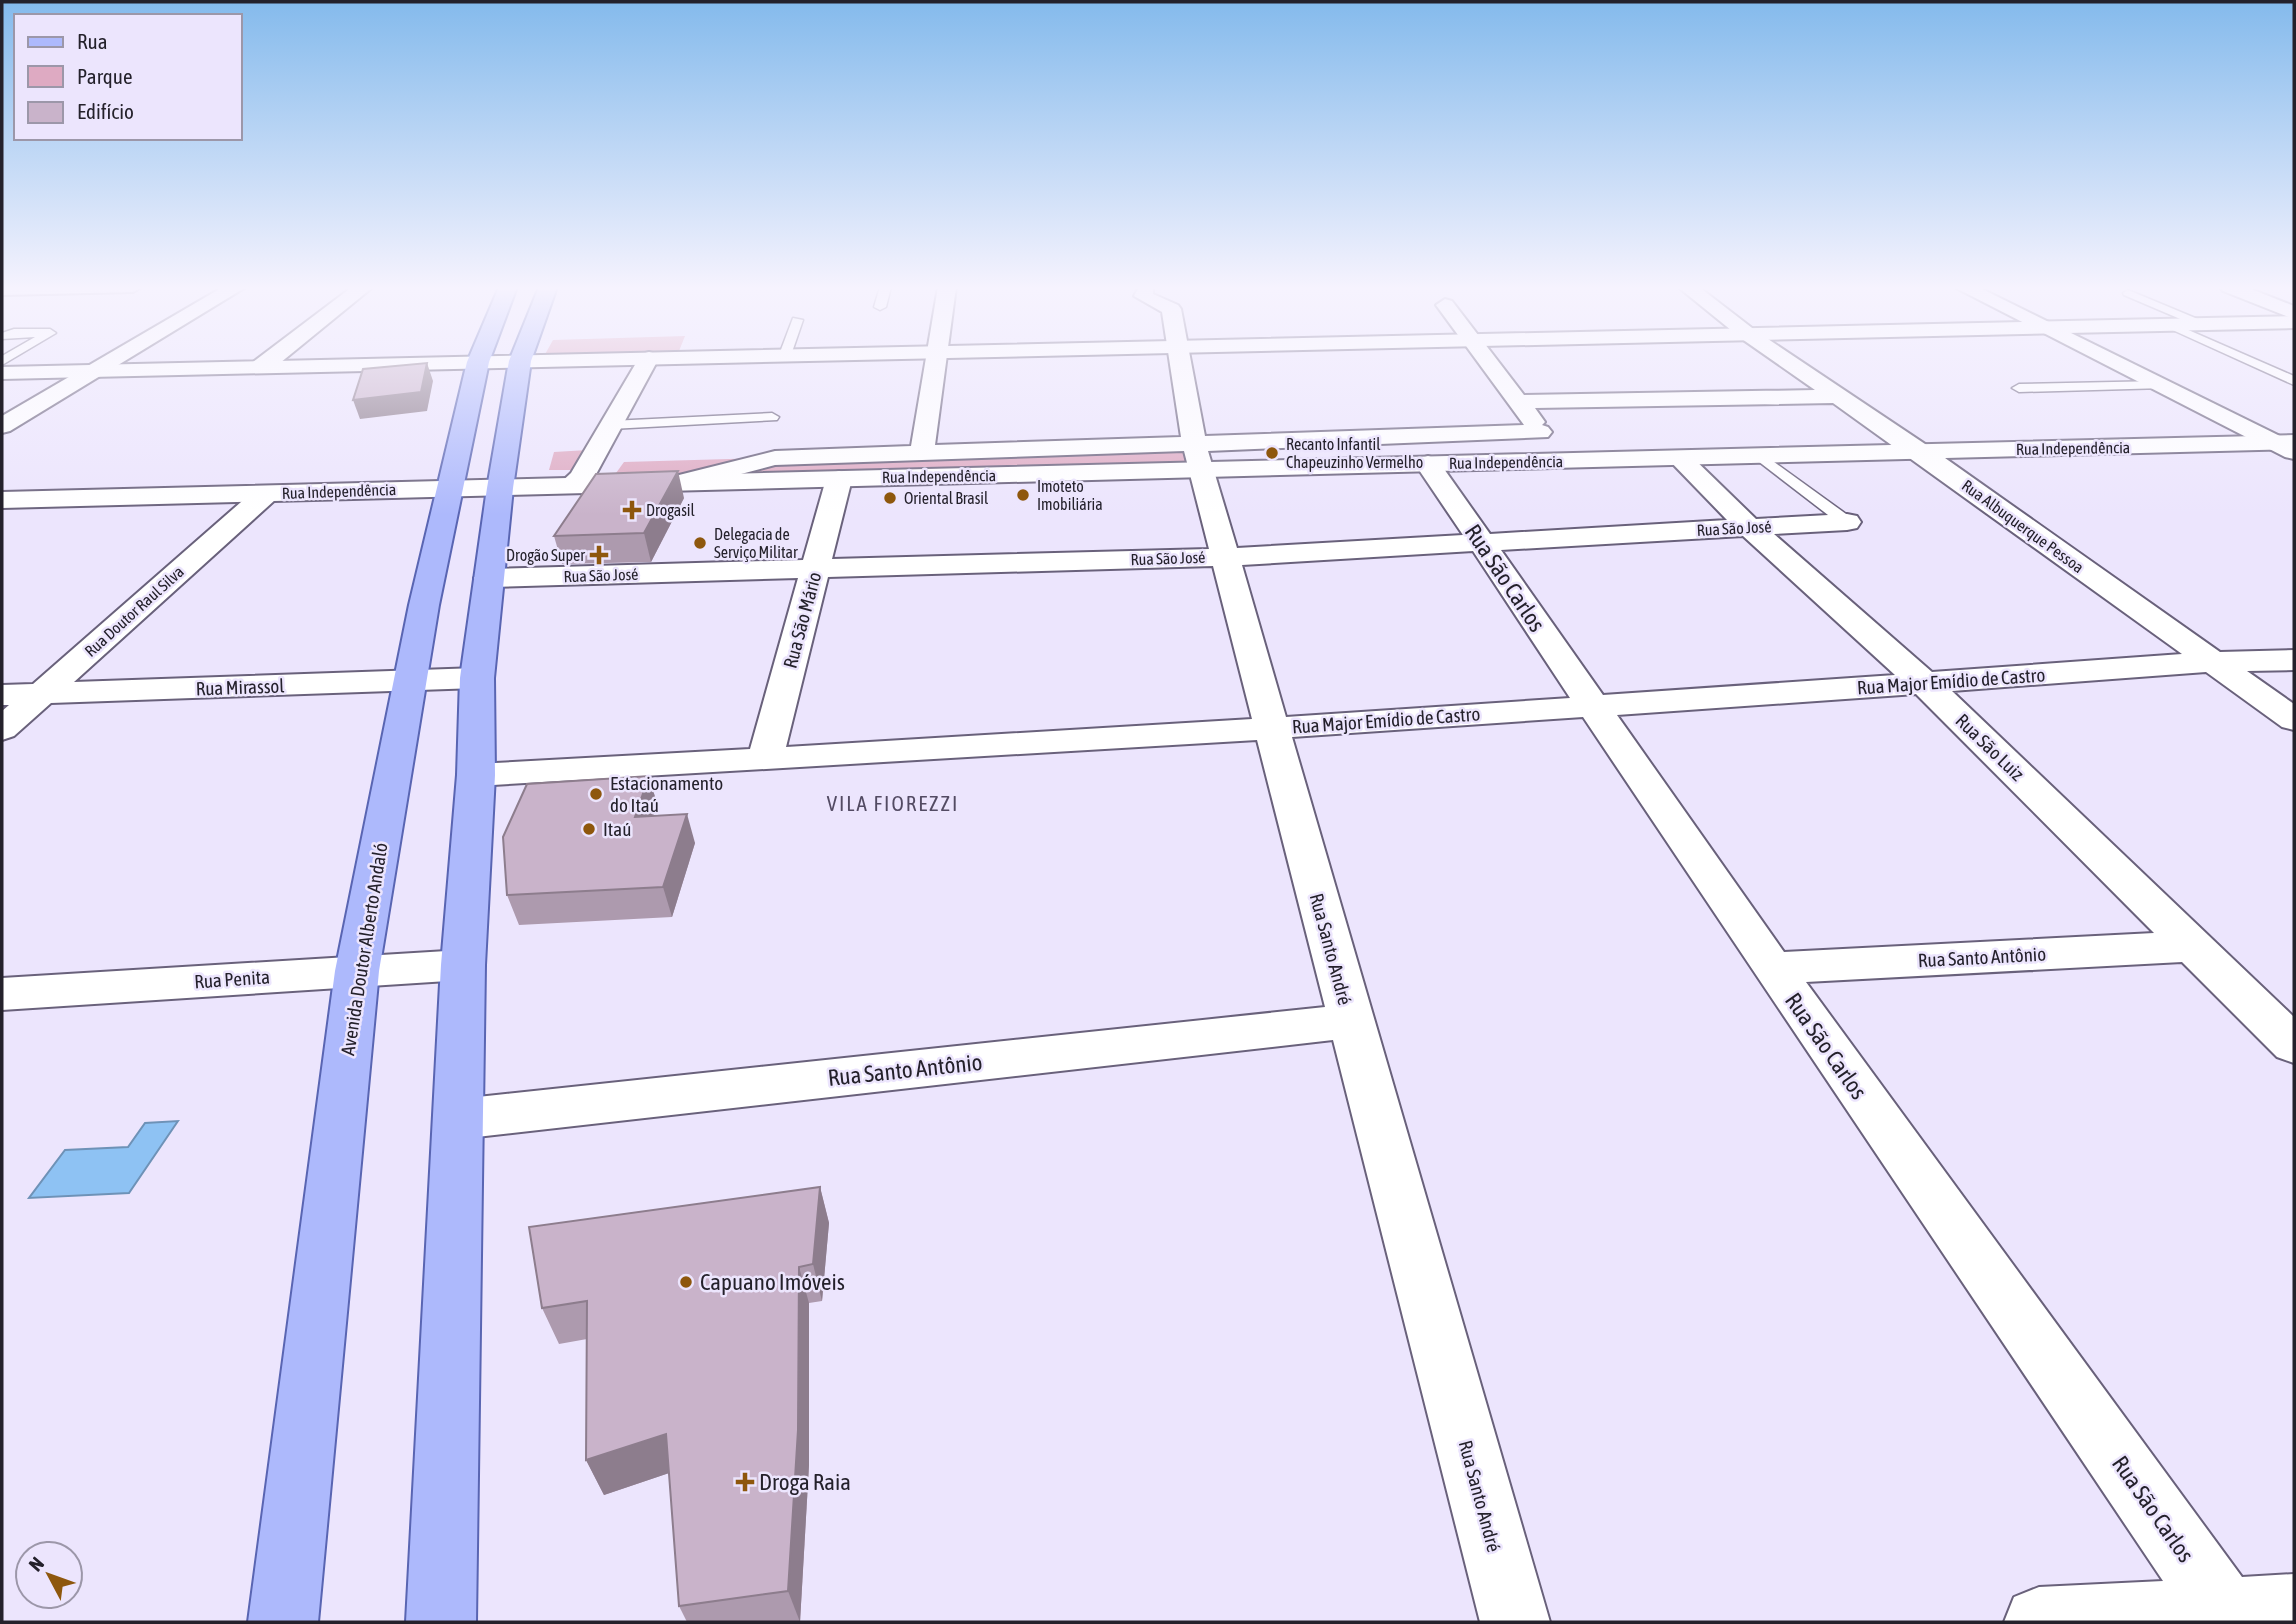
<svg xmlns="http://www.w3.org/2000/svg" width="2296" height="1624" font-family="'Asap Condensed',sans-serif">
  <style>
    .green { fill: #deaac2 }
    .water { fill: #8ec2f3; stroke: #6e92b7; stroke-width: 2 }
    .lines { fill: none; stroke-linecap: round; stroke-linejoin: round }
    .service-casing { stroke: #69617b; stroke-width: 3 }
    .minor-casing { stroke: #69617b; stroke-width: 4 }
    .tertiary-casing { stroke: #69617b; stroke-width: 4 }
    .primary-casing { stroke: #5965b2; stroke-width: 4 }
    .service { fill: #fff; fill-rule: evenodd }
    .minor { fill: #fff; fill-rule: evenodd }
    .tertiary { fill: #fff; fill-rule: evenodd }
    .primary { fill: #adb9fc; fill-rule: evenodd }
    .wall { fill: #ad9aae }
    .shaded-wall { fill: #8d7d8d }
    .building { fill: #c9b3ca; stroke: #8d7d8d; stroke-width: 2 }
    .poi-dot { fill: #8e570d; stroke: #ece5fd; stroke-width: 2.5 }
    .labels { text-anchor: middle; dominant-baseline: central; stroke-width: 5; stroke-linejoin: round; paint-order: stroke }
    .far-poi-label { font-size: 16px; fill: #24212b; stroke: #ece5fd; text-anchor: start }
    .far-street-label { font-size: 16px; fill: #24212b; stroke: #ece5fd }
    .street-label { font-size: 19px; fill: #24212b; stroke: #ece5fd }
    .poi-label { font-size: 19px; fill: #24212b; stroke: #ece5fd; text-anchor: start }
    .neighbourhood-label { font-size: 21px; letter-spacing: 2px; fill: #534b63; stroke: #ece5fd }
    .near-street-label { font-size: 23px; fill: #24212b; stroke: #ece5fd }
    .near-poi-label { font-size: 23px; fill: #24212b; stroke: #ece5fd; text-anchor: start }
  </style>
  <rect width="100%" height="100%" fill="#ece5fd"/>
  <!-- green -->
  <g class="green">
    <polygon points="685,336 677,356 543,358 553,340"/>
    <polygon points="1193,445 1202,467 695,480 773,460"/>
    <polygon points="588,450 573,470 549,470 554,452"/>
    <polygon points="764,458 682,478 611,480 624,462"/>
  </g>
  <!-- water -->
  <polygon class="water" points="178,1121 129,1193 29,1198 65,1150 128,1147 145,1123"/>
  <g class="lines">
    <!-- service casing -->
    <g class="service-casing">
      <g id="service">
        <polygon points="880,287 891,287 886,307 880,310 874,307"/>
        <polygon points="2128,290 2200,320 2202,322 2192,324 2124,295 2123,293"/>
        <polygon points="793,318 803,320 791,355 781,358 779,355"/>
        <polygon points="2170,322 2294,376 2294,385 2166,327 2166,323"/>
        <polygon points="14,329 50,329 56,333 2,365 2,356 35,337 2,339 2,333"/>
        <polygon points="2160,381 2165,382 2165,388 2019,392 2012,388 2019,384"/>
        <polygon points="772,413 779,417 777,420 611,429 604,425 611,421"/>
        <polygon points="1759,451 1853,519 1855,522 1853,525 1841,525 1754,458 1752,455"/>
      </g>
    </g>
    <!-- minor casing -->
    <g class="minor-casing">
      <g id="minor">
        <polygon points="2,287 142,287 133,292 2,295"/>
        <polygon points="223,287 246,287 10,431 2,433 2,416"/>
        <polygon points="352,287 373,287 269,372 253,372 250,367 253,362"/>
        <path d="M938,287H956L935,445L1181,437L1162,312L1134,296L1139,287H1153V294L1178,305L1181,309L1205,436L1524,425L1436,305L1445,299L1452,301L1524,395L1815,390L1742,339L1678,287H1699L1756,331L1928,446L2220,652L2294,650V670L2247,671L2294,704V730L2282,727L2206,672L1952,691L2294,1017V1063L2277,1057L2182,962L1806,982L2242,1577L2294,1574V1622H2004L2014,1597L2039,1587L2163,1581L1583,717L1292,737L1550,1622H1480L1333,1040L459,1139L441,1133L434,1119L441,1105L459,1099L1325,1007L1257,740L476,786L463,783L457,775L463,767L476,764L750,749L798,578L489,587L479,584L474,578L479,572L489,569L803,560L826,479L830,474L839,471L848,474L852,479L832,559L1209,549L1184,451L775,465L676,491L667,488L663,483L667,478L775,451L911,446ZM1833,403L2182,654L1932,672L1774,534L1847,530L1857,528L1861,522L1857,516L1847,514L1756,519L1688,453L1679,451L1670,453L1667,458L1727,520L1490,534L1437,459L1428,456L1419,459L1415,464L1463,535L1237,548L1208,451L1548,437L1552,432L1548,427L1542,425L1545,422L1535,408ZM1743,536L1895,675L1603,695L1501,550ZM1473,551L1570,698L1286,717L1242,565ZM1213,566L1252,719L786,747L828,577ZM1916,694L2154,933L1784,952L1617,715Z"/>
        <polygon points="1954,287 1978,287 2294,443 2294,459 2285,457"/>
        <polygon points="2220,287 2246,287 2294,306 2294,319 2223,291"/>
        <path d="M649,352L656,354L659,358L594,478C586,490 575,495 561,491L557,486L571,473L639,358L642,354Z"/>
        <polygon points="266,486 275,488 279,494 275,500 74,682 477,668 489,671 494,678 489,685 477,688 51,703 14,736 2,740 2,711 9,705 2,705 2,685 33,684 257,488"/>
        <polygon points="463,950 479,954 485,965 479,976 463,980 2,1010 2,978"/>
      </g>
    </g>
    <!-- tertiary casing -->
    <g class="tertiary-casing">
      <g id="tertiary">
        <polygon points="2294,316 2294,328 2,379 2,367"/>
        <polygon points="2294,435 2294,449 2,508 2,492"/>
      </g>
    </g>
    <!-- primary casing -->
    <g class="primary-casing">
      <g id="primary">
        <polygon points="499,287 517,287 489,362 439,605 379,971 318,1622 248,1622 335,971 409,605 467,362"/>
        <polygon points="539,287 557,287 531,361 513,488 494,678 495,775 485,965 476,1622 406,1622 441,965 457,775 460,678 487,488 509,361"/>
      </g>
    </g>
    <!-- service -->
    <use href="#service" class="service"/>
    <!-- minor -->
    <use href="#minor" class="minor"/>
    <!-- tertiary -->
    <use href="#tertiary" class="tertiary"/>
    <!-- primary -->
    <use href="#primary" class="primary"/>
  </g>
  <!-- wall -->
  <g class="wall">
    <polygon points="684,498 651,562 562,564 554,536"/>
    <polygon points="649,776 657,804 653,816 695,843 672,917 519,925 507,895"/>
    <polygon points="820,1187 829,1223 822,1301 809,1303 809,1465 800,1622 687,1622 679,1606 669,1473 604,1495 586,1460 587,1339 559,1344 542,1308"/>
  </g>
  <!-- shaded-wall -->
  <g class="shaded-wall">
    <polygon points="427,363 433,381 427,411 360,419 353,400"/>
    <polygon points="678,471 684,498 651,562 644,533"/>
    <polygon points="649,776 657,804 644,846 635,817"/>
    <polygon points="687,814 695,843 672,917 663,887"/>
    <polygon points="820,1187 829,1223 822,1301 813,1264"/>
    <polygon points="799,1267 809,1303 809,1465 800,1622 788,1591"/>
    <polygon points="666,1434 681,1469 604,1495 586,1460"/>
  </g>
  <!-- building -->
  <g class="building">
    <polygon points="427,363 421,392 353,400 363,369"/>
    <polygon points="678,471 644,533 554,536 596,474"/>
    <polygon points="649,776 635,817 687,814 663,887 507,895 503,837 527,784"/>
    <polygon points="820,1187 813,1264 799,1267 798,1430 788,1591 679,1606 666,1434 586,1460 587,1301 542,1308 529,1227"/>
  </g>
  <!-- sky -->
  <linearGradient id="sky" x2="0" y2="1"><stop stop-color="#84baec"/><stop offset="0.56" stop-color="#f6f3fe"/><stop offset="1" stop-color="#f6f3fe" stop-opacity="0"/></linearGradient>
  <rect width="2296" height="515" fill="url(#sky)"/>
  <!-- markers -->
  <g class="poi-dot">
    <circle cx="1272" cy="453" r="7"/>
    <circle cx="1023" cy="495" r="7"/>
    <circle cx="890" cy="498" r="7"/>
    <path d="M628.5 499.5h7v7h7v7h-7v7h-7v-7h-7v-7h7z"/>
    <circle cx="700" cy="543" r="7"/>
    <path d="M595.5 544.5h7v7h7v7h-7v7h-7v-7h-7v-7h7z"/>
    <circle cx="596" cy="794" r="7"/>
    <circle cx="589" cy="829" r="7"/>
    <circle cx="686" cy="1282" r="7"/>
    <path d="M741.5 1471.5h7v7h7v7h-7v7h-7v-7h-7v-7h7z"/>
  </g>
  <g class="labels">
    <!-- far-poi labels -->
    <g class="far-poi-label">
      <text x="1286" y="444">Recanto Infantil<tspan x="1286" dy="18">Chapeuzinho Vermelho</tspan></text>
      <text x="1037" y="486">Imoteto<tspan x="1037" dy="18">Imobiliária</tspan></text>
      <text x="904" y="498">Oriental Brasil</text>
      <text x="646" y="510">Drogasil</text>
      <text x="714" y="534">Delegacia de<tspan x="714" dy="18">Serviço Militar</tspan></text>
      <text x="585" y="555" text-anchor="end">Drogão Super</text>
    </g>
    <!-- far-street labels -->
    <g class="far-street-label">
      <text transform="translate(2073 448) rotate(-1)">Rua Independência</text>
      <text transform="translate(1506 462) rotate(-1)">Rua Independência</text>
      <text transform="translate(939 476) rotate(-1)">Rua Independência</text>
      <text transform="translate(339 491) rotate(-2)">Rua Independência</text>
      <text transform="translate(2023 526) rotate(36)">Rua Albuquerque Pessoa</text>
      <text transform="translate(1734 528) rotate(-3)">Rua São José</text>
      <text transform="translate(1168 558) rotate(-2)">Rua São José</text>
      <text transform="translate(601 575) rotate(-2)">Rua São José</text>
      <text transform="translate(134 611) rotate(-42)">Rua Doutor Raul Silva</text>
    </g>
    <!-- street labels -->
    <g class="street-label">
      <text transform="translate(802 620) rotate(-75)">Rua São Mário</text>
      <text transform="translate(1951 681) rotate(-4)">Rua Major Emídio de Castro</text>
      <text transform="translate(240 687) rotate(-2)">Rua Mirassol</text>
      <text transform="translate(1386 720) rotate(-4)">Rua Major Emídio de Castro</text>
      <text transform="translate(1990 747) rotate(44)">Rua São Luiz</text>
      <text transform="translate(364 949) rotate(-81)">Avenida Doutor Alberto Andaló</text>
      <text transform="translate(1331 949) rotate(75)">Rua Santo André</text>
      <text transform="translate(1982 957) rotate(-3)">Rua Santo Antônio</text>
      <text transform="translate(232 979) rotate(-4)">Rua Penita</text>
      <text transform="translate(1480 1496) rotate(75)">Rua Santo André</text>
    </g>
    <!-- poi labels -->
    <g class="poi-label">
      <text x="610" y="783">Estacionamento<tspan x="610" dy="22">do Itaú</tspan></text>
      <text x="603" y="829">Itaú</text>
    </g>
    <!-- neighbourhood labels -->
    <g class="neighbourhood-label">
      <text x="893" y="803">VILA FIOREZZI</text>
    </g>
    <!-- near-street labels -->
    <g class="near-street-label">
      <text transform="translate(1505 578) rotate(56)">Rua São Carlos</text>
      <text transform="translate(1826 1046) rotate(55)">Rua São Carlos</text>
      <text transform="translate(905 1070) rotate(-6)">Rua Santo Antônio</text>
      <text transform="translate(2153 1509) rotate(55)">Rua São Carlos</text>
    </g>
    <!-- near-poi labels -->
    <g class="near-poi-label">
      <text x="700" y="1282">Capuano Imóveis</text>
      <text x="759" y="1482">Droga Raia</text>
    </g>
  </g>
  <!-- border -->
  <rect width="2296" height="1624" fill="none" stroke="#24212b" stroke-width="7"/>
  <!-- legend -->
  <rect x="14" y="14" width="228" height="126" fill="#ece5fd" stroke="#9c97a9" stroke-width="2"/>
  <rect x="28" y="37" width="35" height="10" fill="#adb9fc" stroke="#9c97a9" stroke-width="2"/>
  <text x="77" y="49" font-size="21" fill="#24212b">Rua</text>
  <rect x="28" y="66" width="35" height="21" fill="#deaac2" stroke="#9c97a9" stroke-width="2"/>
  <text x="77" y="84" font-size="21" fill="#24212b">Parque</text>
  <rect x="28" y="102" width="35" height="21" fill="#c9b3ca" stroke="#9c97a9" stroke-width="2"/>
  <text x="77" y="119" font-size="21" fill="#24212b">Edifício</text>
  <!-- north arrow -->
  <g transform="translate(49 1575) rotate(311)"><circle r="33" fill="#ece5fd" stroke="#9c97a9" stroke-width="2"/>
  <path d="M0-5L12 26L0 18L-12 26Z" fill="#8e570d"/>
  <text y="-10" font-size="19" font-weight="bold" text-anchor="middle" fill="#24212b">N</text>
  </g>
</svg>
